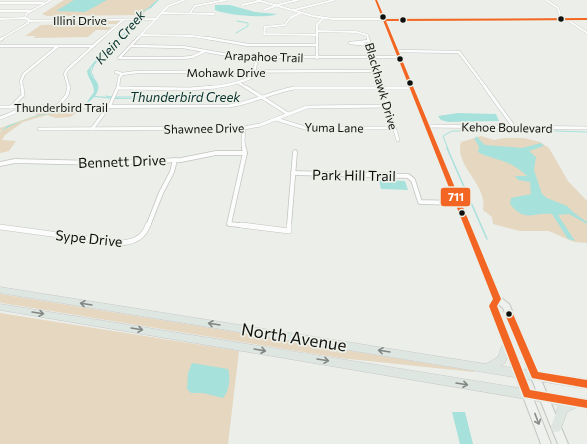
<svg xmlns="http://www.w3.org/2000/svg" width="587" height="444" font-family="Commissioner,sans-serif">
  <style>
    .green { fill: #e5d7c0 }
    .water { fill: #a7e1db }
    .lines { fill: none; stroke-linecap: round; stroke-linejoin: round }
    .stream-far1 { stroke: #a7e1db; stroke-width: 1 }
    .stream { stroke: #a7e1db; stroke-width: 1.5 }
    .street-far4-casing { stroke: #c2c4c0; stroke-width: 2.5 }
    .street-far3-casing { stroke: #c2c4c0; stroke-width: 3.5 }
    .street-far2-casing { stroke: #c2c4c0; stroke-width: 4 }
    .street-far1-casing { stroke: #c2c4c0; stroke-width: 5.5 }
    .street-casing { stroke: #c2c4c0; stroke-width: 6 }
    .secondary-casing { stroke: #c2c4c0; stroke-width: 2 }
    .primary-casing { stroke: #c8c9c8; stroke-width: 1 }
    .street-far4 { stroke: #fcfcfc; stroke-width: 2 }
    .street-far3 { stroke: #fcfcfc; stroke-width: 2.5 }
    .street-far2 { stroke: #fcfcfc; stroke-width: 3 }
    .street-far1 { stroke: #fcfcfc; stroke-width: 4 }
    .street { stroke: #fcfcfc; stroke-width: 5 }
    .secondary { fill: #eef1ee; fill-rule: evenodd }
    .primary { fill: #dee6e2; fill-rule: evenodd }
    .bus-1-casing { stroke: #ecf0e8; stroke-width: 3 }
    .bus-1 { fill: #f26522; fill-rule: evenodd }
    .oneway { stroke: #818683 }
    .oneway2 { stroke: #8a8c89 }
    .bus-dot { fill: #0f100e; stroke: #ecf0e8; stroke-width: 1.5 }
    .labels { text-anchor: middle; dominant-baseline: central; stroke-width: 3.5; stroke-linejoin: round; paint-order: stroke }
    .far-street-label { font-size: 12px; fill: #0f100e; stroke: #ecf0e8 }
    .far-water-label { font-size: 13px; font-style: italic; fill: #07312e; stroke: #ecf0e8 }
    .street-label { font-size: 14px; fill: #0f100e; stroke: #ecf0e8 }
    .near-street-label { font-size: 17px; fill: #0f100e; stroke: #ecf0e8 }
    .line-badge { stroke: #ecf0e8; stroke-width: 1.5 }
    .badge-label { font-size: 11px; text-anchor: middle; font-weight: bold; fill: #fff }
  </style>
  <rect width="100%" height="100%" fill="#eceeea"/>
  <!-- green -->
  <g class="green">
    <polygon points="64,0 157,0 142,15 47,16 42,14"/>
    <polygon points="81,20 87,20 81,25 102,25 106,21 119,21 116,24 103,24 101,27 112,27 108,30 96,30 88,37 33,38 36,36 25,36 41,25 75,24"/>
    <polygon points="27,109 82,109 70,117 56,118 47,115 23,122 5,135 2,140 16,141 9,151 0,153 0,132 7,126 0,131 0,128 37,115"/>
    <path d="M481,136L494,140L504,138H524L540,142L549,148L568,181L587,201V243L574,242L549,231H520L493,224L492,217L483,210C488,184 454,167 461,142Z"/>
    <polygon points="0,294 474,371 474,372 340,358 2,303 0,302"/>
    <polygon points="0,313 239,351 228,444 0,444"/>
  </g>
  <!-- water -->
  <g class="water">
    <polygon points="74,0 107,0 85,12 56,11"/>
    <path d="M157,0H159L151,8L142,12L144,15L91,68C87,79 106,80 95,96L120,98L254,97L115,99L94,97C78,114 64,111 43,115C29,117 13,124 0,132L7,126L38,115L72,110L87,102L94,92C94,83 88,79 87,71L94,62L141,17L140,12L148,8Z"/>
    <path d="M215,5H230L255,12L277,14C266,19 227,15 215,10Z"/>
    <polygon points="458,113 496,114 499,121 448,122 441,120 438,116"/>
    <path d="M476,136L485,145L522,148L541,143L544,146L529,151L536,157L534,170L542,194L547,198L567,206L574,213L587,222V224L569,214L558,215L575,241L568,239L552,214C532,212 526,223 510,204L511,198L531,194L530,182L518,180L515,176H527C518,167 508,162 496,159C489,156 484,156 478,152L479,147L474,138H476Z"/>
    <polygon points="379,180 405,181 408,190 381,189"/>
    <path d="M192,363L228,369C231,377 229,392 223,398L203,393H191L187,389L188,373Z"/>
    <polygon points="452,412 465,412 473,444 460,444"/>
  </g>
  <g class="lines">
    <!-- stream-far1 -->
    <g class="stream-far1">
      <polyline points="236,33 248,26 248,23 237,21"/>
      <polyline points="94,65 91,72 94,77"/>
      <polyline points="106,96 112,97"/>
      <polyline points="116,97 163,97"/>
      <polyline points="173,98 183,97"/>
      <polyline points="555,131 587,132"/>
      <polyline points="448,149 443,136 452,131 548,131"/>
    </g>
    <!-- stream -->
    <polyline class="stream" points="447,148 487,239"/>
    <!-- street-far4 casing -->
    <g class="street-far4-casing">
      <g id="street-far4">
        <polyline points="257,0 313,16 333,19 587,19"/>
        <polyline points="546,0 558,8 560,15 587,33"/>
        <polyline points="0,3 43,3"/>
        <polyline points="242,5 260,1"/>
        <polyline points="277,5 298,0"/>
        <polyline points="264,10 275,6"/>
        <polyline points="294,10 334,0"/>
        <polyline points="0,11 30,11"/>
        <polyline points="162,13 214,14"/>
        <polyline points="190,13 195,6 226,0"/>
        <polyline points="300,13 290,18 285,25 265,27 264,34 317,35"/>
        <polyline points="0,19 25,18"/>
        <polyline points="29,21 156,19"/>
        <polyline points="317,31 356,32 367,35 368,39"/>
        <polyline points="142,35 192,36 213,39"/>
        <polyline points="1,39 28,23 29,20 25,18 26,14 51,0"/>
        <polyline points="101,39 123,20"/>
        <polyline points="137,39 168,6 184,0"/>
        <polyline points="317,39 317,25 323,18"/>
      </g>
    </g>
    <!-- street-far3 casing -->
    <g class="street-far3-casing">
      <g id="street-far3">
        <polyline points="207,38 248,45 317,45"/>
        <polyline points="317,38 317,58"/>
        <polyline points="368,38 383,88"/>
        <polyline points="0,40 3,38"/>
        <polyline points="369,41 350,43 370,45"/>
        <polyline points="0,46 94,46"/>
        <polyline points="131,46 183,47 239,57 399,57"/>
        <polyline points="396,51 459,52 486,88"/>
        <polyline points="119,58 138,38"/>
        <polyline points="120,58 182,58 192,57 205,51"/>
        <polyline points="116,72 122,74 137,72 378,71"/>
        <polyline points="239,83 247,88"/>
        <polyline points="22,88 21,81 24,74 58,46"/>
        <polyline points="69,88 65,74 67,70 102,38"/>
        <polyline points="118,88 119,78 122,74"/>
        <polyline points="119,88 129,88"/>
        <path d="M204,88C221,87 237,84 253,77L257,58"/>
        <polyline points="293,88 411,88"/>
      </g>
    </g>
    <!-- street-far2 casing -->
    <g class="street-far2-casing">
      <g id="street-far2">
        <polyline points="246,87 288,114"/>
        <polyline points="382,87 398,140"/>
        <polyline points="485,87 514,127"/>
        <polyline points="119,88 189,89 215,87"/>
        <path d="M0,107L229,106C251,103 272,92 294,88H411"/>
        <polyline points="11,107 23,95 22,87"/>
        <polyline points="57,107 67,95 69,87"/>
        <polyline points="0,118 25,108"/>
        <polyline points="276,119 305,128 394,128"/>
        <polyline points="427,126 587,128"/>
        <polyline points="244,128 243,140 244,149"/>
        <polyline points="39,129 244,128 260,125 307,107 388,106"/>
        <polyline points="92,129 110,105 118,87"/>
      </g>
    </g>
    <!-- street-far1 casing -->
    <g class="street-far1-casing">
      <g id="street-far1">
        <polyline points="244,148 245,153 229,224 250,226"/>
        <polyline points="0,164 15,161 100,163 181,160 216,153 245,153"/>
        <polyline points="293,173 408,176 413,180 420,202 458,203"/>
        <polyline points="148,226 161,193 172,172 175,160"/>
        <polyline points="289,226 295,152"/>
      </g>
    </g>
    <!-- street casing -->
    <g class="street-casing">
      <g id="street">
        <polyline points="241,225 289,231 289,225"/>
        <path d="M0,227L118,243C132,243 143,239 148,225"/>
      </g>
    </g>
    <!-- secondary casing -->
    <g class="secondary-casing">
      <polygon id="secondary" points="375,0 377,0 500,297 509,304 510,306 568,444 558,444 503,308 498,304 497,306 551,444 541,444 489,306 493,299"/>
    </g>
    <!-- primary casing -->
    <g class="primary-casing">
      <g id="primary">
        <polygon points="0,287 486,364 498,357 502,346 508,342 511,343 513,346 509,351 505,363 500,366 587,379 587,389 0,293"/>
        <polygon points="0,304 587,399 587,409 577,407 567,412 560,431 556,432 552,431 551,427 559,405 561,405 0,310"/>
      </g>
    </g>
    <!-- street-far4 -->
    <use href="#street-far4" class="street-far4"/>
    <!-- street-far3 -->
    <use href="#street-far3" class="street-far3"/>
    <!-- street-far2 -->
    <use href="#street-far2" class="street-far2"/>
    <!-- street-far1 -->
    <use href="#street-far1" class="street-far1"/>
    <!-- street -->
    <use href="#street" class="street"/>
    <!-- secondary -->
    <use href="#secondary" class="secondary"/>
    <!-- primary -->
    <use href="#primary" class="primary"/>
    <!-- bus-1 casing -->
    <g class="bus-1-casing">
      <g id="bus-1">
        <polygon points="375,0 377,0 385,19 587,18 587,20 386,21 501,299 497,306 530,390 587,400 587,408 524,397 489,306 493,299"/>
        <polygon points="509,311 512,312 513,314 538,372 587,380 587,388 532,378 505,314 506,312"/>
      </g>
    </g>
    <!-- bus-1 -->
    <use href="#bus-1" class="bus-1"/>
  </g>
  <!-- one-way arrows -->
  <defs><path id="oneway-shaft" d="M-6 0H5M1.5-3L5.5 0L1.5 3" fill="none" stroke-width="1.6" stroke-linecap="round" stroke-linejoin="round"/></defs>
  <g class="oneway">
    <use href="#oneway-shaft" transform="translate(86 304) rotate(-171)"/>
    <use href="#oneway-shaft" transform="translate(38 313) rotate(9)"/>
    <use href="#oneway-shaft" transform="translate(214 324) rotate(-171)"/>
    <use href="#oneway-shaft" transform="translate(137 329) rotate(9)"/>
    <use href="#oneway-shaft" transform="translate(260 350) rotate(10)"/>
    <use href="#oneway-shaft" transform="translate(384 351) rotate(-171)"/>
    <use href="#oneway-shaft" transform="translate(323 360) rotate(9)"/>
    <use href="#oneway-shaft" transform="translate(462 384) rotate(9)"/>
  </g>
  <use class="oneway2" href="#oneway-shaft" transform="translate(537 419) rotate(69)"/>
  <!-- markers -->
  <g class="bus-dot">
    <circle cx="383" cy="17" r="3.5"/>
    <circle cx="561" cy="19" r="3.5"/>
    <circle cx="403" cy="20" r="3.5"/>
    <circle cx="400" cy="59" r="3.5"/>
    <circle cx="410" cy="83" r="3.5"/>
    <circle cx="462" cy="213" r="3.5"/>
    <circle cx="509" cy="314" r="3.5"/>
  </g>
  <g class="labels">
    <!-- far-street labels -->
    <g class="far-street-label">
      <text x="80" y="20">Illini Drive</text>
      <text transform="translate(264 56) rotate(2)">Arapahoe Trail</text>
      <text x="226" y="72">Mohawk Drive</text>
      <text transform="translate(382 86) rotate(74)">Blackhawk Drive</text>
      <text x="61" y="107">Thunderbird Trail</text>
      <text transform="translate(334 127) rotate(1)">Yuma Lane</text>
      <text transform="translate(507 127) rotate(1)">Kehoe Boulevard</text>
      <text transform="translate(204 128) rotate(-1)">Shawnee Drive</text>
    </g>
    <!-- far-water labels -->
    <g class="far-water-label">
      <text transform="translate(120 37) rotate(-48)">Klein Creek</text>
      <text x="185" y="97">Thunderbird Creek</text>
    </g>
    <!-- street labels -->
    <g class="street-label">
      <text transform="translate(122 161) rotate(-2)">Bennett Drive</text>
      <text transform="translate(354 175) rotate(1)">Park Hill Trail</text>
      <text transform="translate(89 238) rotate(6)">Sype Drive</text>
    </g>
    <!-- near-street labels -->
    <g class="near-street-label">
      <text transform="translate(294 337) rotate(9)">North Avenue</text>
    </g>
  </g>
  <rect class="line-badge" x="440" y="187" width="31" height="20" rx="4" fill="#f26522"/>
  <g class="badge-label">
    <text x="456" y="201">711</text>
  </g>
</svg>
